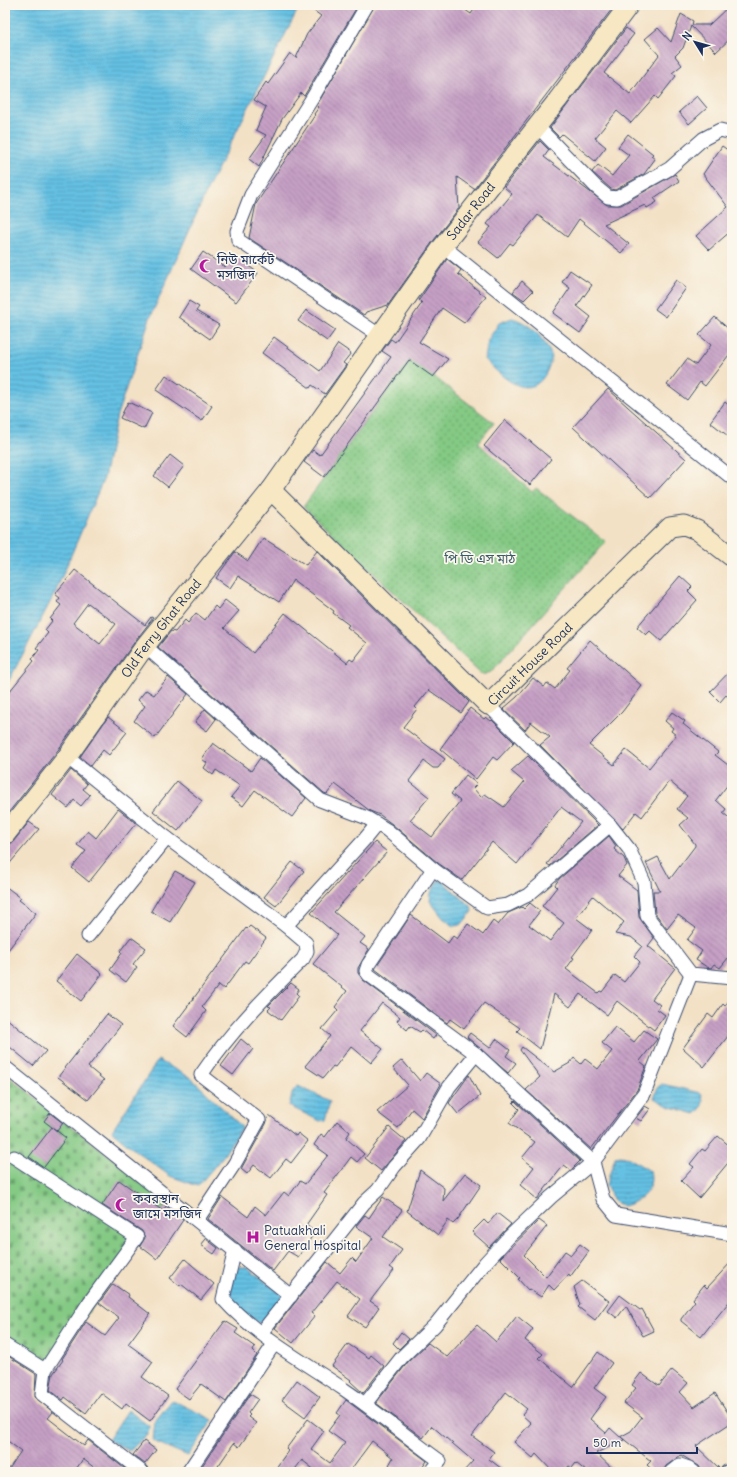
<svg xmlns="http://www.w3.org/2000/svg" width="737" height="1477" font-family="Delius,'Noto Sans Bengali',sans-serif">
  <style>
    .cemetery { fill: url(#cemetery-stones); stroke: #507c71 }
    .park { fill: url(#park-dots); stroke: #507c71 }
    .water { fill: url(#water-rules); stroke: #4078a0 }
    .building { fill: url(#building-back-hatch); fill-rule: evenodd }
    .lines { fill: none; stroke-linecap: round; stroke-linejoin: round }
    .street-casing { stroke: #3b4a6d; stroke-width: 15 }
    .secondary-casing { stroke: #3b4a6d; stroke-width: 21 }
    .street { stroke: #fff; stroke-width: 13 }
    .secondary { stroke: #f7e8c3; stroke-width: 19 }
    .labels { text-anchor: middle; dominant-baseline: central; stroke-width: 3.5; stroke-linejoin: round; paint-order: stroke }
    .street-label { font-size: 13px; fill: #1b2f5e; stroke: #fbf7ec }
    .poi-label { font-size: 13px; fill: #1b2f5e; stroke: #fbf7ec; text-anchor: start }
    .park-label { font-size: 13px; fill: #3a5d69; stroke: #fbf7ec }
  </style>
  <defs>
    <pattern id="cemetery-stones" width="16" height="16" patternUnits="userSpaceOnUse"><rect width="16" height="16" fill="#84c984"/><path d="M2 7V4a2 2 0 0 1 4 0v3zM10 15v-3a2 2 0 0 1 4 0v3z" fill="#6ba46f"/></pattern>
    <pattern id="park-dots" width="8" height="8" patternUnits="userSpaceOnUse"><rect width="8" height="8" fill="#84c984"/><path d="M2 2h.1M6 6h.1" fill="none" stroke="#6ba46f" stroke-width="1.8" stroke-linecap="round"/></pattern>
    <pattern id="water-rules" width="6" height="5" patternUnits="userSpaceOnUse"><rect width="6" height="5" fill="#65c1e3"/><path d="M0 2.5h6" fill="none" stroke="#529dbb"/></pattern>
    <pattern id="building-back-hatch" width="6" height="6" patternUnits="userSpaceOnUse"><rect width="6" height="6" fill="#c6a0c5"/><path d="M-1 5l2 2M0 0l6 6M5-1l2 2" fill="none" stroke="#a083a3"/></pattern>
  </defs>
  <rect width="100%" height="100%" fill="#fbf7ec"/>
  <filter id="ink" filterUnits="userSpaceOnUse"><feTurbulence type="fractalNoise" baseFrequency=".025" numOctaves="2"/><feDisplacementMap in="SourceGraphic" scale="8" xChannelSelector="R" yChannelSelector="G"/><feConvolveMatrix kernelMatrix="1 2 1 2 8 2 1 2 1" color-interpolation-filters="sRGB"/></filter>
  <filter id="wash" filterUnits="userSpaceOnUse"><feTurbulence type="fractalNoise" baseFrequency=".012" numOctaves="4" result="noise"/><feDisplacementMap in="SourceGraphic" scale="16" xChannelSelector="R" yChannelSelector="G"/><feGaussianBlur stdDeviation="0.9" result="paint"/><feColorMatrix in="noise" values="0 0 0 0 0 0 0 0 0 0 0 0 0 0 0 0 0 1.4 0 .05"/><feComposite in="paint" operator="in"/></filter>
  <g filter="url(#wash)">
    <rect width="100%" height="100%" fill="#f3e1c5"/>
    <!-- cemetery -->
    <polygon class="cemetery" points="5,1074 168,1202 48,1369 5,1340"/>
    <!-- park -->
    <polygon class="park" points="411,359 494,423 478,443 532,492 536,488 606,542 491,672 482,675 303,507"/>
    <!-- water -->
    <g class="water">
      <polygon points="5,5 300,5 209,186 150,318 117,415 104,478 55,593 5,688"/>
      <path d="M512,318C531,323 545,339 552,357C539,406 509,386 485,359L488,340L499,323Z"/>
      <polygon points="441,880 471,906 472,912 461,925 454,926 443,918 430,901 431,893 437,881"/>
      <polygon points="158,1060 191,1078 242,1127 224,1155 198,1186 170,1176 137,1152 112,1131"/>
      <path d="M662,1084L701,1093C705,1101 702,1109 695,1114L668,1106L654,1098L658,1087Z"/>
      <polygon points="298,1086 330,1101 325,1120 320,1121 289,1106 293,1091"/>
      <path d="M621,1156L629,1158L650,1171C655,1190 640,1202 623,1206L614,1201L606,1185L615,1157Z"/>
      <polygon points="239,1267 247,1267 283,1295 261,1324 239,1312 227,1295 232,1277"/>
      <polygon points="172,1400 213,1420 188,1456 153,1441 155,1421"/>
      <polygon points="128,1410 150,1427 147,1434 130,1451 108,1440"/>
    </g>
    <g id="blocks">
      <!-- building -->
      <g class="building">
        <polygon points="306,5 358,5 304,96 301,93 282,119 259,167 249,159 266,135 256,130 266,107 254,100 266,82 268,84 290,53 296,58 307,34 321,16"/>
        <polygon points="375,5 458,5 471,14 477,5 615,5 474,189 457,177 459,208 434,240 388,305 366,312 364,315 249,238 256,204 315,115 314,114 319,107 317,105"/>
        <polygon points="730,5 732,5 732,37 716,52 691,26 683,48 675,56 682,65 672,73 676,76 658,99 655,96 631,123 617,111 595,138 606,147 595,161 562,134 559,137 550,128 626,28 634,34 604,73 630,94 659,55 645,39 658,28 671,42 681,14 693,21 692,25 709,25"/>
        <polygon points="697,96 707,108 689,124 679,112"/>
        <polygon points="628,134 653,154 651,156 655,159 644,174 615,190 611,189 592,172 598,165 612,176 629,155 618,147"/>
        <polygon points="540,141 549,150 544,157 607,205 621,205 675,174 679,181 654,198 657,202 647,208 645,205 604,224 629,244 621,253 579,219 567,237 538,215 513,245 510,243 498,258 478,242 491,227 487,224 512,194 504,187"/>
        <polygon points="722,146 732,153 732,230 709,250 696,236 728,207 703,174"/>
        <polygon points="203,252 225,267 232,257 237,257 258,273 236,302 191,269"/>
        <polygon points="447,259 461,270 458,274 486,297 464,323 442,308 419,342 448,359 433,377 409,360 324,477 304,462 313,450 320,455 391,357 382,351 391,339 395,342 422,303 419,300"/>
        <polygon points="570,270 592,285 577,306 591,317 580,333 553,313 570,288 562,282"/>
        <polygon points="676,280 686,288 666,317 655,309"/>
        <polygon points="522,281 533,291 524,300 513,292"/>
        <polygon points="189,301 199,307 196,311 219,325 210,339 179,317"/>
        <polygon points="306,310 335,330 327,341 298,321"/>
        <polygon points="715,317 732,332 732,351 705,386 700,382 687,400 667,385 687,359 696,365 711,345 699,335"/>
        <polygon points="274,337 320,371 338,344 351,353 343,363 346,365 325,394 312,385 310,388 262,353"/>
        <polygon points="166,375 212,406 202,421 156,390"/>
        <polygon points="608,389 686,459 650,498 573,427"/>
        <polygon points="128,402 152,413 144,429 120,418"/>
        <polygon points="725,402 732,408 732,439 710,422"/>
        <polygon points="505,420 551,459 530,485 484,446"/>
        <polygon points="170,455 184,466 168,487 154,476"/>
        <polygon points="263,538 306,565 317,551 469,702 461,713 429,690 415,707 417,709 403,727 445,759 438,768 433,768 424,761 409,781 429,797 410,820 432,837 460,801 451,794 466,775 477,784 473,788 481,797 485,794 504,807 524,782 511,771 528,756 598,825 550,866 547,864 581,822 561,807 517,864 492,842 462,880 438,863 392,824 380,815 370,811 335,784 327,794 324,793 158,647 171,631 175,632 185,620 188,623 196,613 205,620 215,606 218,609 225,600 239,611 224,628 253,653 285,613 347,663 350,659 353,661 367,643 347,627 349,625 333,613 334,611 293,580 279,602 238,576 230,588 216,578 235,552 248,561"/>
        <path d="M75,570L145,625L151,617L153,618L136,640L58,750L5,817V697L34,661L32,659L39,650L36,648L48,633L45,630L52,621L50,619L61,605L57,602L60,598L55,594ZM88,603L116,624L100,644L73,623Z"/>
        <polygon points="680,576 692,587 688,591 697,600 661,641 650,631 646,635 637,627"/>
        <polygon points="590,640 642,686 622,712 589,745 614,765 626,750 649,768 676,735 671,731 673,728 665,721 672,712 685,721 683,724 718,752 715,755 732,768 732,779 716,800 726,809 723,813 732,820 732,953 720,968 714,964 711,968 707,967 696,960 702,951 687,940 696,928 678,915 667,929 655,913 653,891 660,891 646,863 658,857 670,879 695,846 695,844 680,825 688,818 677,809 687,796 669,781 642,817 636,812 623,829 540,745 550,737 531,722 525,730 503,709 517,697 533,678 544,687 547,683 555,689 570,670 567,668"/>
        <polygon points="732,669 732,700 726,695 720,702 710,692"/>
        <polygon points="168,677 188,694 155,738 134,721 145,706 138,700 146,690 154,695"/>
        <polygon points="470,708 484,719 486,717 491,721 492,720 514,742 497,760 493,757 476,779 440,749"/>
        <polygon points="205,709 216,719 207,731 195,722"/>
        <polygon points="108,717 127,732 109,755 103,750 91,766 80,757"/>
        <polygon points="213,743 251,771 260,758 306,798 292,817 255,790 243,806 231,797 240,786 216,770 213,775 204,768 207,763 202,759"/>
        <polygon points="71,770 87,784 83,789 90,795 81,806 74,800 68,808 52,795"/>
        <polygon points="177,781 202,801 178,831 153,811"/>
        <polygon points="118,809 136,823 89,882 72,868 86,851 77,845 88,831 96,838"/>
        <polygon points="29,822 39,829 5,869 5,846 13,842"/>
        <path d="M609,836L616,846L614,849L624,858L627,865L618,876L637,890L639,917L654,938L648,946L675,968L652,999L660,1005L657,1009L665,1015L654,1030L617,1001L607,1015L580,994L570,1007L554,994L540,1049L517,1031L520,1028L484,1003L464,1029L450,1019L447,1023L375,969L411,915L448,943L453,936L457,939L468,924L483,935L493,921L498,925L508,913L522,907L524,909L530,903L540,911L529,925L550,941L564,923L542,906L557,887L555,885L559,879ZM593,896L624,922L615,934L631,937L642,946L634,956L640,962L624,982L615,975L602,992L600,991L598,993L566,969L574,958L572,957L592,930L576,918Z"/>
        <polygon points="375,842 387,852 334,912 365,937 360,943 369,949 358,968 358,973 363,980 436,1035 433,1039 422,1030 420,1032 410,1026 407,1030 397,1021 400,1017 382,1003 360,1031 383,1049 371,1063 351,1046 335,1067 333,1066 323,1078 305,1066 330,1036 322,1029 338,1010 335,1007 347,991 313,964 337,935 311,913"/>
        <polygon points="292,862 304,871 276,906 264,897"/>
        <polygon points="175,871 195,882 170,922 151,911"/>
        <polygon points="5,886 21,898 19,900 36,913 5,954"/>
        <polygon points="250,926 266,938 248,963 245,961 224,989 219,985 202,1007 206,1011 187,1037 173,1026 246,928 247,929"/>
        <polygon points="131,937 146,948 133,964 137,967 126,982 110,970 122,953 120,951"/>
        <polygon points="77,954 102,974 81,1001 56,981"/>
        <polygon points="291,983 299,989 296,993 299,996 281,1020 268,1010 271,1007 268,1006"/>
        <polygon points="732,996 732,1031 704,1067 683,1048 708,1014 713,1018 723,1004 725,1006"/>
        <polygon points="107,1014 121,1025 88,1067 104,1080 88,1100 58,1077"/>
        <polygon points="5,1017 46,1051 33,1066 5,1043"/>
        <polygon points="615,1027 634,1042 644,1030 657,1039 640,1061 646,1066 637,1090 591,1149 526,1090 540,1077 520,1050 522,1047 554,1072 570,1063 574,1058 581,1064 585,1059 598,1069 612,1051 602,1043"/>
        <polygon points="470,1033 490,1048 496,1039 510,1050 506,1056 516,1063 508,1073 467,1037"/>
        <polygon points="241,1039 253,1049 233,1075 221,1066"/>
        <polygon points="402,1060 420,1081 426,1073 441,1084 422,1118 412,1109 398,1128 377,1112 408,1085 393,1068"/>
        <polygon points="469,1075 480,1096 458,1114 449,1103"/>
        <polygon points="515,1101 580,1161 571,1170 564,1165 537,1199 520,1185 534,1167 522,1158 535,1142 509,1123 519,1109 513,1103"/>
        <polygon points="645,1106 650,1109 641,1121 636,1118"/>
        <polygon points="50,1113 63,1123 57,1131 44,1121"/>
        <polygon points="269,1115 296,1136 298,1133 308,1141 291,1163 286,1159 271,1178 254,1165 247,1174 241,1169 266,1124"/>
        <polygon points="337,1121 350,1132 346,1138 364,1154 357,1162 351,1157 324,1193 327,1195 306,1225 315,1232 298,1257 288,1251 273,1271 208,1219 222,1197 248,1217 255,1206 266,1215 284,1192 289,1196 300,1181 305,1184 328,1155 314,1145 321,1134 325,1137"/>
        <polygon points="52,1127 66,1138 44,1167 29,1157"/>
        <polygon points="389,1127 406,1141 381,1171 365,1158"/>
        <polygon points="718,1136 732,1148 732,1158 699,1198 681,1181 694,1167 690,1164 702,1149 705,1151"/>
        <polygon points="420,1170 444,1188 443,1201 465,1173 481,1185 458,1219 453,1224 448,1220 438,1235 407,1211"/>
        <polygon points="119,1180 163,1211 166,1206 183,1220 157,1259 140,1246 145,1238 142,1231 102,1205"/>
        <polygon points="383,1197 402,1210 383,1237 402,1250 390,1267 394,1270 370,1301 379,1307 365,1327 348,1316 360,1299 337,1281 311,1313 315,1316 293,1343 275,1328 327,1262 340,1273 352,1258 356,1262 373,1238 356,1226 365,1215 369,1218"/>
        <polygon points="497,1213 511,1224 489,1247 472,1232 484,1220 488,1224"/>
        <polygon points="539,1220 547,1226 524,1255 546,1277 565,1251 571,1255 580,1244 589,1251 570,1277 569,1274 554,1290 549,1285 541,1297 529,1289 528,1290 518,1279 520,1278 500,1258"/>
        <polygon points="206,1239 218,1248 214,1254 201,1245"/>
        <polygon points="185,1259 214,1284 201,1300 181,1284 180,1286 170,1278"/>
        <polygon points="732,1261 732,1298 701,1337 681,1321 681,1319 695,1301 693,1299 704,1285 707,1288"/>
        <polygon points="582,1281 609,1301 595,1320 578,1307 580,1305 574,1287"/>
        <polygon points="113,1284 129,1295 128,1297 150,1314 128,1344 153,1362 142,1377 168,1396 150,1421 126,1403 122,1409 101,1393 86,1413 65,1397 63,1400 50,1390 53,1374 63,1360 62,1359 86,1322 105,1336 119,1318 99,1303"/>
        <polygon points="620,1295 640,1310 642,1309 654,1331 643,1336 626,1306 617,1318 608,1311"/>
        <polygon points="517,1316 533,1329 525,1340 543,1354 539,1358 573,1387 598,1352 612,1363 594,1388 606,1397 590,1419 606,1433 610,1428 620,1437 631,1431 642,1417 624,1403 636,1388 632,1385 641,1373 659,1386 672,1370 688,1383 680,1392 694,1407 715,1393 732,1419 732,1422 696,1446 720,1469 719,1472 702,1472 699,1466 681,1455 666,1466 663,1472 655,1472 647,1465 651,1461 621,1437 624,1440 596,1453 616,1472 587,1472 576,1463 572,1468 569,1466 562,1472 553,1472 536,1454 533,1458 514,1442 531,1423 522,1415 527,1409 506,1392 472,1436 494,1452 489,1459 506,1472 463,1472 473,1461 432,1426 423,1438 376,1403 408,1362 428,1343 447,1357 477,1325 496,1342"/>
        <polygon points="225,1321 238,1329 235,1333 255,1347 253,1351 257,1355 226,1402 201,1384 189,1399 175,1389"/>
        <polygon points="401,1332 409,1339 399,1349 393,1343"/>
        <polygon points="348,1344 369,1358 371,1355 384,1366 363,1393 350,1381 351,1380 332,1366"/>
        <polygon points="5,1354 36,1374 35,1397 53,1412 48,1418 84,1446 88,1440 129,1472 100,1472 83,1459 74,1472 7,1472 21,1451 5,1439"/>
        <polygon points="297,1380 320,1397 305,1417 282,1400"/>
        <polygon points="250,1394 258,1399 248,1413 250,1415 248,1417 256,1423 239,1447 234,1443 214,1472 198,1472"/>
        <polygon points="346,1400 427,1461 419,1472 399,1472 389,1465 393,1458 372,1441 349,1472 317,1472 302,1460 293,1472 273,1472 288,1451 286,1449 308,1419 324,1431 311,1449 330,1463 345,1443 328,1431 340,1415 337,1413"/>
        <polygon points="144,1441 156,1450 145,1464 133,1455"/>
      </g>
    </g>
  </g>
  <g filter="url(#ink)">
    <use href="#blocks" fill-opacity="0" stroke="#3b4a6d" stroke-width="1"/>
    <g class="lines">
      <!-- street casing -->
      <g class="street-casing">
        <g id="street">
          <polyline points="367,5 313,97 251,195 237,231 238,240 379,335"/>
          <polyline points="537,126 596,187 608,197 617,198 669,169 703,139 720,130 732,133"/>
          <polyline points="443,246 732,478"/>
          <polyline points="145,646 320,800 367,818 387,830 433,869 487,908 508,905 528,895 610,825 629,849 644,882 647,916 691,974 732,978"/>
          <polyline points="488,705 610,825"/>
          <path d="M67,757L167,838L286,926L306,943L307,951L303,959C266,996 230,1032 201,1075L259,1120L235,1163L197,1220"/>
          <polyline points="433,869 368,965 366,971 369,975 476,1054 593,1162 603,1199 616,1215 732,1234"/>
          <polyline points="286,926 364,840 377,824"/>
          <polyline points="88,936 167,838"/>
          <polyline points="5,1067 291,1296"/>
          <polyline points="14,1157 137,1237 88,1304 45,1370"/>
          <path d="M235,1250L223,1299C257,1337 303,1361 345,1390C377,1412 408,1438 440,1461L431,1472"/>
          <polyline points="261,1333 364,1203 378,1190 394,1167 419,1139 449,1087 476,1054"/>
          <polyline points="5,1345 45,1370 42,1394 142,1472"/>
          <polyline points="365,1404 402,1357 435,1325 485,1263 508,1238 551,1197 593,1162 644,1094 691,974"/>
          <polyline points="188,1472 274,1344"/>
          <polyline points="671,1472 680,1465 689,1468 694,1472"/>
          <polyline points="727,1472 732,1469"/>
        </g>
      </g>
      <!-- secondary casing -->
      <g class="secondary-casing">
        <g id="secondary">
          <path id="s1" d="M271,490L488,705L670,527L684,525L697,530L732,557"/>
          <path id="s2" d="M5,835L67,757L145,646L271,490L443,246L557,101L629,5"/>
        </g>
      </g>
      <!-- street -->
      <use href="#street" class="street"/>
      <!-- secondary -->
      <use href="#secondary" class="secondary"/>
    </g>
  </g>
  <!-- icons -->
  <defs>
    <g id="mosque-bare" transform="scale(1.08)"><path d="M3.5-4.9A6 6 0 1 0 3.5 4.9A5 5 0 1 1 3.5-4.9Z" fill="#b5179e" stroke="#fbf7ec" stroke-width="2.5" paint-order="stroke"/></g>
    <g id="hospital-bare" transform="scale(1.08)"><path d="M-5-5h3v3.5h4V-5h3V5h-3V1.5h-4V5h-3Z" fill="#b5179e" stroke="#fbf7ec" stroke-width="2.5" paint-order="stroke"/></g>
  </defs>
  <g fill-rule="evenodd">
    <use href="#mosque-bare" x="206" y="266"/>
    <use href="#mosque-bare" x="122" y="1205"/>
    <use href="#hospital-bare" x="253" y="1237"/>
  </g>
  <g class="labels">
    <!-- street labels -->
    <g class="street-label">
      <text stroke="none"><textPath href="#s2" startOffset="779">Sadar Road</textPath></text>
      <text stroke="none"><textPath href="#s2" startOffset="259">Old Ferry Ghat Road</textPath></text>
      <text stroke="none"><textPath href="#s1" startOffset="364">Circuit House Road</textPath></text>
    </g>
    <!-- poi labels -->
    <g class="poi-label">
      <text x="217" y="259">নিউ মার্কেট<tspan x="217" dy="15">মসজিদ</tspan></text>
      <text x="133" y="1198">কবরস্থান<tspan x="133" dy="15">জামে মসজিদ</tspan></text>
      <text x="264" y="1230">Patuakhali<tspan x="264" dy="15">General Hospital</tspan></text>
    </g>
    <!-- park labels -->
    <g class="park-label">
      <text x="480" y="558">পি ডি এস মাঠ</text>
    </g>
  </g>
  <!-- margin -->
  <rect width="737" height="1477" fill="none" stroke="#fbf7ec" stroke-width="20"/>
  <!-- north arrow -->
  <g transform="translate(695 42) rotate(307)" stroke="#fbf7ec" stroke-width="3" paint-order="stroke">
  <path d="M0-3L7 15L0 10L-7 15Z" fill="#1b2f5e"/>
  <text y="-6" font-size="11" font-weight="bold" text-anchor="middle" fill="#1b2f5e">N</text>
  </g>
  <!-- scale -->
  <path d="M587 1447v6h110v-6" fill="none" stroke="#1b2f5e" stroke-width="2"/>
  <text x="593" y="1447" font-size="12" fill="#1b2f5e" stroke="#fbf7ec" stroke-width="3" paint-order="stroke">50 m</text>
</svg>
